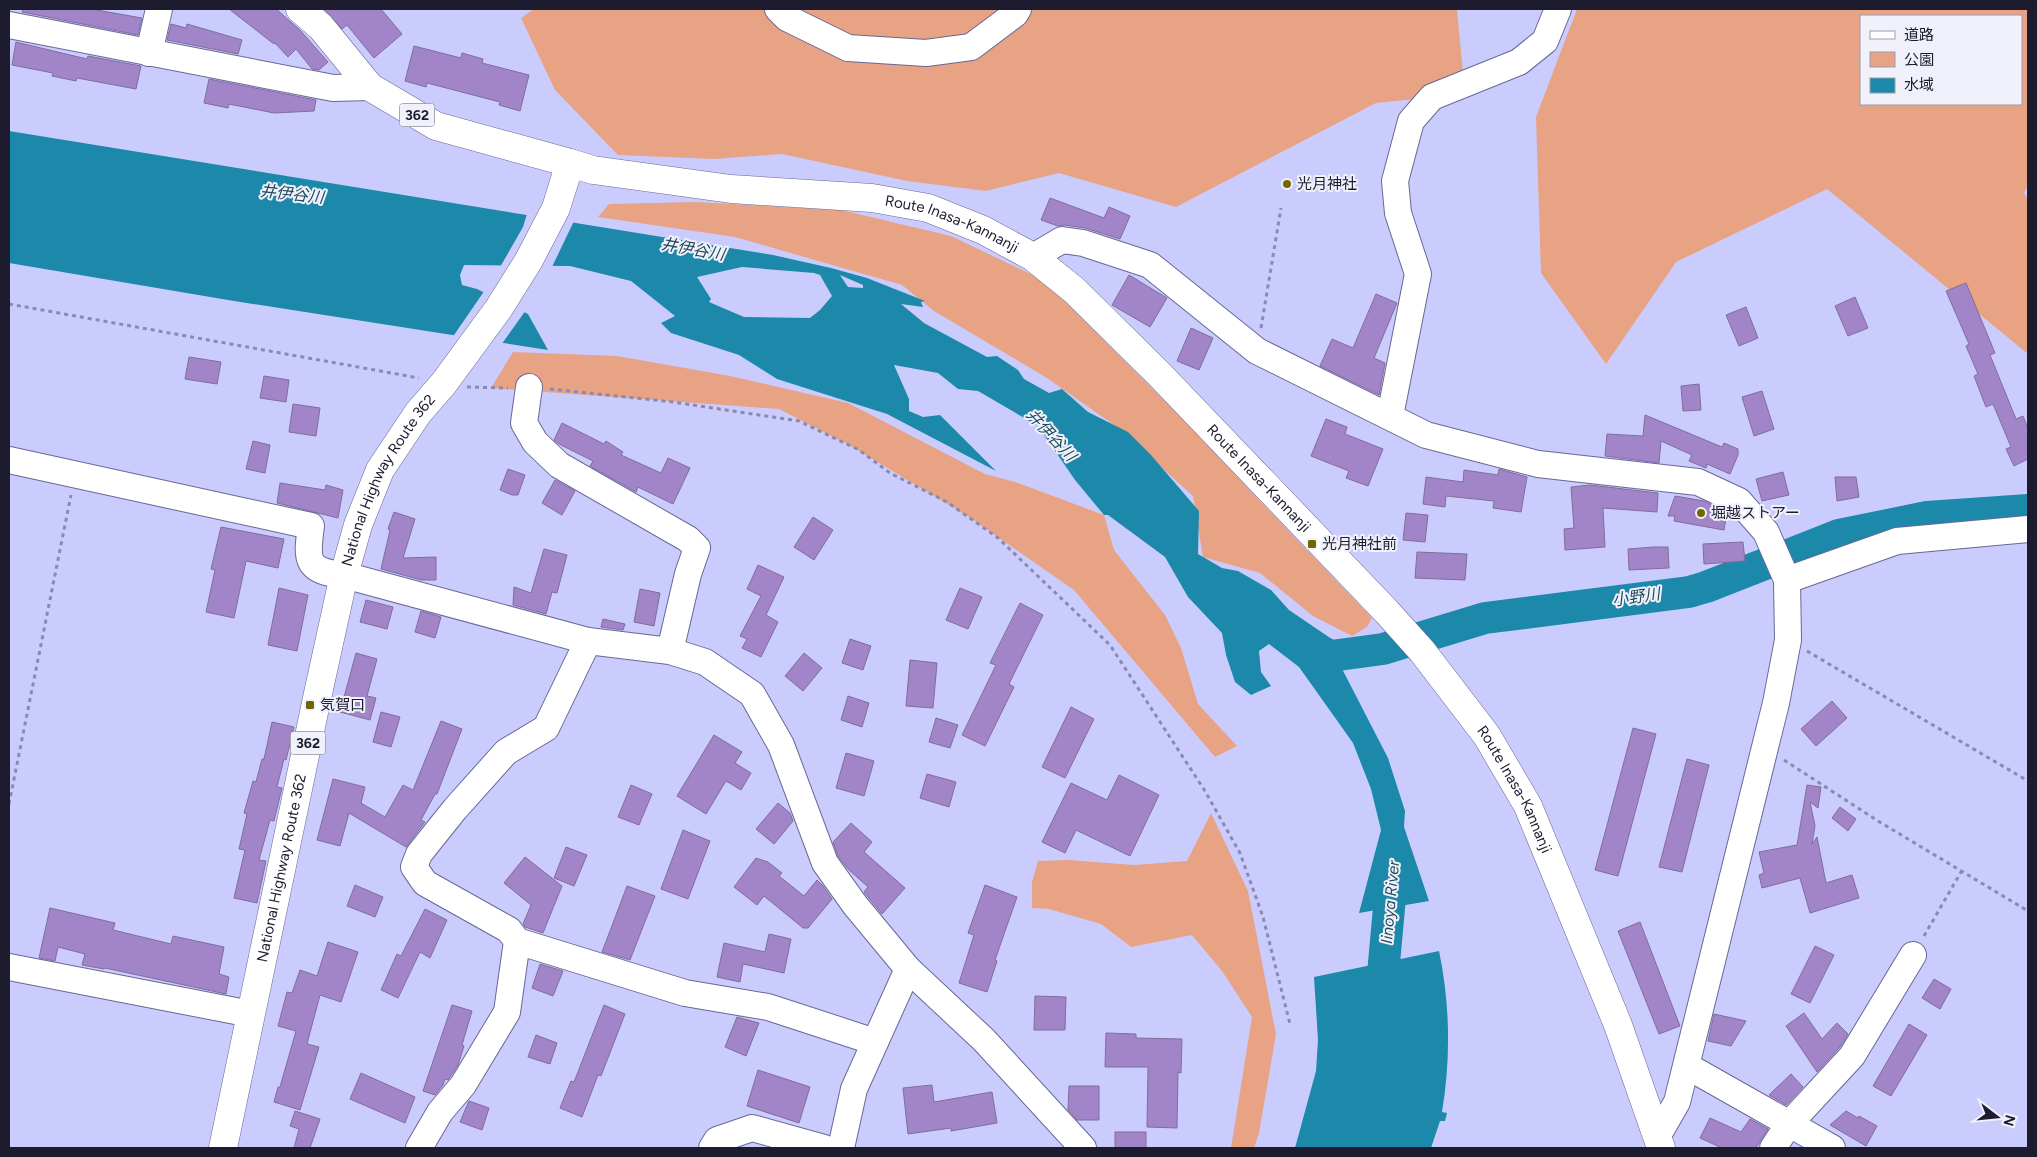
<svg xmlns="http://www.w3.org/2000/svg" width="2037" height="1157" font-family="Figtree,'Noto Sans JP',sans-serif">
  <style>
    .green { fill: #e8a284; fill-rule: evenodd }
    .water { fill: #1c89aa; fill-rule: evenodd }
    .pier { fill: #cbccfe }
    .lines { fill: none; stroke-linecap: round; stroke-linejoin: round }
    .river { stroke: #1c89aa; stroke-width: 32 }
    .building { fill: #a285c9; stroke: #806d99 }
    .minor-casing { stroke: #686895; stroke-width: 28 }
    .major-casing { stroke: #686895; stroke-width: 29 }
    .highway-casing { stroke: #686895; stroke-width: 29 }
    .path { stroke: #898ab0; stroke-width: 3; stroke-dasharray: 4 4; stroke-linecap: butt }
    .minor { stroke: #fff; stroke-width: 26 }
    .major { stroke: #fff; stroke-width: 28 }
    .highway { stroke: #fff; stroke-width: 28 }
    .poi-dot { fill: #706700; stroke: #f1f1fc; stroke-width: 2 }
    .labels { text-anchor: middle; dominant-baseline: central; stroke-width: 4; stroke-linejoin: round; paint-order: stroke }
    .shield { fill: #f1f1fc; stroke: #5c5c6c; stroke-width: 1 }
    .shield-label { font-size: 14px; font-weight: bold; fill: #1c1c2e }
    .poi-label { font-size: 15px; fill: #1c1c2e; stroke: #f1f1fc; text-anchor: start }
    .street-label { font-size: 15px; fill: #1c1c2e; stroke: #f1f1fc }
    .water-label { font-size: 16px; font-style: italic; fill: #1f4a59; stroke: #f1f1fc }
  </style>
  <rect width="100%" height="100%" fill="#cbccfe"/>
  <!-- green -->
  <g class="green">
    <polygon points="534,9 1457,9 1465,94 1376,103 1176,207 1059,173 986,191 907,181 782,154 714,159 618,155 555,90 521,18"/>
    <path d="M1577,9H2028V185L2024,193L2028,199V354L1827,189L1676,262L1606,364L1541,273L1536,117ZM1861,16H2021V104H1861Z"/>
    <polygon points="695,202 841,210 951,236 1045,281 1196,432 1257,498 1372,618 1367,627 1352,636 1313,616 1260,573 1203,557 1193,496 1117,427 1047,378 934,311 902,285 735,237 598,217 609,204"/>
    <polygon points="513,352 617,356 730,376 848,403 985,474 1015,482 1104,515 1114,550 1165,615 1181,648 1198,704 1237,746 1215,757 1074,590 969,517 851,446 779,409 491,388"/>
    <polygon points="1211,813 1248,891 1276,1034 1259,1133 1254,1148 1231,1148 1252,1017 1222,971 1192,935 1131,947 1101,924 1049,909 1032,908 1032,882 1038,861 1068,860 1134,865 1187,861"/>
  </g>
  <!-- water -->
  <g class="water">
    <path d="M9,131L773,255L831,268L867,278L925,301L921,302L923,307L901,304L924,323L987,357L997,356L1018,370L1024,379L1049,393L1062,389L1088,412L1128,432L1151,455L1199,511L1198,554L1222,568L1238,571L1271,590L1289,610L1342,646L1339,663L1388,758L1405,811L1404,827L1429,901L1359,913L1381,830L1371,789L1353,743L1299,667L1269,644L1259,651L1261,672L1271,686L1251,695L1235,682L1226,655L1222,633L1188,597L1165,557L1108,515H1104L1075,480L1038,426L978,391L958,389L938,373L894,365L909,399V411L923,417L940,415L996,471L887,414L777,379L739,355L671,333L661,323L675,316L631,281L570,266L464,265L460,275L462,285L477,289L528,314L548,350L228,300L9,263ZM742,267L814,273L820,275L832,296L820,310L810,318L744,317L709,302L711,299L697,277ZM840,275L863,285V288L848,287Z"/>
    <path d="M1439,951C1450,1003 1451,1059 1442,1112L1447,1113L1445,1121H1440L1431,1148H1295L1316,1071L1318,1040L1314,977Z"/>
  </g>
  <!-- pier -->
  <g class="pier">
    <polygon points="527,214 574,221 551,269 499,269 523,227"/>
    <polygon points="485,290 526,310 501,345 452,338"/>
  </g>
  <g class="lines">
    <!-- river -->
    <g class="river">
      <polyline points="1300,642 1331,656 1383,649 1485,618 1689,592 1706,587 1839,535 1927,517 2028,510"/>
      <polyline points="1380,1007 1393,864"/>
    </g>
  </g>
  <!-- building -->
  <g class="building">
    <polygon points="23,9 91,9 142,18 138,35 22,12"/>
    <polygon points="229,9 276,9 300,30 328,62 319,70 312,69 296,49 288,57 275,43 274,44"/>
    <polygon points="324,9 381,9 402,34 374,58 347,25 342,29"/>
    <polygon points="171,24 186,28 187,24 242,40 238,54 167,40"/>
    <polygon points="16,42 87,59 88,56 141,66 136,89 77,78 76,81 52,76 53,73 12,65"/>
    <polygon points="414,46 461,58 462,53 483,59 482,63 529,75 520,111 499,105 500,102 427,83 426,87 405,81"/>
    <polygon points="209,79 316,100 314,111 274,113 229,104 228,108 204,103"/>
    <polygon points="1050,198 1104,218 1109,207 1130,216 1120,239 1085,228 1064,225 1058,226 1041,220"/>
    <polygon points="1129,275 1167,298 1150,327 1112,305"/>
    <polygon points="1966,283 1995,353 1990,355 2016,419 2023,416 2028,428 2028,459 2014,466 2006,449 2011,447 1993,404 1986,407 1974,376 1978,374 1966,346 1969,344 1946,291"/>
    <polygon points="1376,294 1397,303 1374,358 1385,363 1379,395 1320,366 1332,339 1353,348"/>
    <polygon points="1855,297 1868,328 1848,336 1835,306"/>
    <polygon points="1746,307 1758,338 1739,346 1726,315"/>
    <polygon points="1191,328 1213,338 1199,370 1177,361"/>
    <polygon points="189,357 221,362 217,384 185,379"/>
    <polygon points="264,376 289,380 286,402 260,398"/>
    <polygon points="1699,384 1701,410 1683,411 1681,386"/>
    <polygon points="1762,391 1774,429 1754,436 1742,397"/>
    <polygon points="293,404 320,408 316,436 289,432"/>
    <polygon points="1645,415 1722,447 1724,443 1738,449 1738,455 1730,474 1707,464 1706,468 1689,461 1692,455 1661,441 1659,463 1605,456 1607,434 1643,436"/>
    <polygon points="1326,419 1347,427 1345,434 1383,449 1368,486 1346,478 1349,471 1311,456"/>
    <polygon points="562,423 604,444 606,441 623,452 621,455 661,473 668,458 690,468 673,504 638,487 636,492 590,466 593,461 559,444 554,440"/>
    <polygon points="253,441 270,445 265,473 246,469"/>
    <polygon points="508,469 525,475 518,495 512,495 500,490"/>
    <polygon points="1499,469 1527,477 1521,512 1493,508 1494,501 1446,496 1445,507 1423,504 1426,477 1463,482 1464,470 1498,475"/>
    <polygon points="1783,472 1789,495 1762,501 1756,479"/>
    <polygon points="1835,477 1856,477 1859,497 1837,501"/>
    <polygon points="555,480 575,491 562,515 542,503"/>
    <polygon points="280,483 325,490 326,485 343,490 338,518 277,503"/>
    <polygon points="1590,485 1658,493 1657,512 1603,508 1605,547 1565,550 1564,529 1574,528 1571,487"/>
    <polygon points="1675,496 1704,501 1727,512 1724,530 1674,521 1675,516 1668,516"/>
    <polygon points="394,512 415,519 403,558 436,557 436,580 421,580 381,569 390,530 388,529"/>
    <polygon points="1406,513 1428,515 1425,542 1403,540"/>
    <polygon points="813,517 833,530 814,560 794,547"/>
    <polygon points="221,527 284,539 278,568 246,561 234,618 206,612 215,570 211,569"/>
    <polygon points="1743,542 1745,561 1704,564 1703,544"/>
    <polygon points="1654,547 1668,547 1669,568 1629,570 1628,549"/>
    <polygon points="544,549 567,555 557,593 552,592 546,614 513,605 514,587 531,593"/>
    <polygon points="1417,552 1467,554 1465,580 1415,578"/>
    <polygon points="758,565 784,577 766,615 778,622 761,657 742,648 747,639 740,636 761,596 747,589"/>
    <polygon points="279,588 308,595 297,651 268,645"/>
    <polygon points="960,588 982,597 968,629 946,620"/>
    <polygon points="640,589 660,593 654,626 634,622"/>
    <polygon points="366,600 393,607 387,629 360,622"/>
    <polygon points="1020,603 1043,615 1009,684 1014,687 985,746 962,735 996,665 990,663"/>
    <polygon points="421,611 441,617 435,638 415,632"/>
    <polygon points="603,619 625,624 623,630 601,627"/>
    <polygon points="850,639 871,646 863,670 842,663"/>
    <polygon points="356,653 377,659 367,696 376,698 370,720 340,712"/>
    <polygon points="804,653 822,668 803,691 785,676"/>
    <polygon points="910,660 937,663 933,708 906,706"/>
    <polygon points="848,696 869,703 862,727 841,720"/>
    <polygon points="1832,701 1847,718 1816,746 1801,729"/>
    <polygon points="1071,707 1094,719 1065,778 1042,767"/>
    <polygon points="381,712 400,717 391,747 373,742"/>
    <polygon points="936,718 958,725 950,748 929,742"/>
    <polygon points="441,721 462,729 437,794 435,794 421,820 425,822 406,847 349,813 340,846 317,840 333,779 365,787 361,803 385,817 403,785 413,790"/>
    <polygon points="272,722 294,727 286,760 284,759 277,787 282,788 274,821 270,820 259,860 266,861 257,903 234,898 245,850 239,849 247,814 244,813 253,781 256,782 262,759 264,759"/>
    <polygon points="1633,728 1656,734 1618,876 1595,870"/>
    <polygon points="714,735 742,752 735,763 751,773 741,790 726,781 706,814 677,796"/>
    <polygon points="846,753 874,761 864,796 836,788"/>
    <polygon points="1687,759 1709,765 1682,872 1659,867"/>
    <polygon points="927,774 956,782 949,807 920,798"/>
    <polygon points="1119,775 1159,795 1130,856 1076,830 1065,853 1042,842 1071,783 1107,800"/>
    <polygon points="631,785 652,794 639,825 618,817"/>
    <polygon points="1807,785 1821,787 1818,808 1810,802 1815,826 1812,844 1817,837 1826,883 1852,875 1859,898 1810,913 1800,878 1762,888 1759,875 1764,873 1759,852 1797,845"/>
    <polygon points="778,803 790,813 793,821 774,844 756,829"/>
    <polygon points="1840,807 1856,819 1848,831 1832,818"/>
    <polygon points="851,823 872,842 864,852 905,888 882,914 864,892 868,887 848,869 838,856 833,842"/>
    <polygon points="683,830 710,841 688,899 661,889"/>
    <polygon points="566,847 587,855 574,886 554,878"/>
    <polygon points="525,857 562,886 543,933 525,927 523,924 531,905 504,883"/>
    <polygon points="756,858 768,862 782,873 779,876 804,896 817,880 823,886 832,899 808,928 803,928 764,896 757,905 734,887"/>
    <polygon points="355,885 383,897 375,917 347,906"/>
    <polygon points="985,885 1017,897 995,960 997,961 987,992 959,983 974,935 968,933"/>
    <polygon points="627,886 655,896 630,960 602,952"/>
    <polygon points="50,908 115,923 113,930 171,944 173,936 224,947 219,974 229,977 226,994 105,968 104,969 82,965 85,954 58,947 55,961 39,958"/>
    <polygon points="425,909 447,920 430,958 420,952 398,998 381,990 397,954 401,956"/>
    <polygon points="1640,922 1680,1026 1659,1034 1618,931"/>
    <polygon points="769,934 791,939 784,973 743,964 740,982 717,977 724,943 765,952"/>
    <polygon points="328,942 358,952 341,1002 320,995 307,1044 319,1047 300,1110 274,1102 278,1087 280,1087 296,1031 278,1026 287,992 292,993 300,970 317,976"/>
    <polygon points="1815,946 1834,955 1810,1003 1791,994"/>
    <polygon points="540,964 563,971 553,996 532,988"/>
    <polygon points="1934,979 1951,989 1940,1009 1922,998"/>
    <polygon points="1035,996 1066,997 1065,1030 1034,1030"/>
    <polygon points="452,1005 472,1011 462,1045 464,1046 458,1065 448,1080 445,1079 443,1085 435,1095 423,1091"/>
    <polygon points="604,1005 625,1014 601,1076 598,1075 582,1117 560,1108 571,1081 574,1082"/>
    <polygon points="1804,1013 1822,1039 1837,1023 1848,1034 1840,1047 1817,1072 1786,1026"/>
    <polygon points="1714,1014 1746,1021 1731,1046 1708,1041"/>
    <polygon points="737,1017 759,1023 746,1056 725,1047"/>
    <polygon points="1909,1024 1927,1035 1891,1096 1873,1086"/>
    <polygon points="1106,1033 1136,1034 1136,1038 1182,1039 1181,1073 1178,1072 1177,1128 1147,1127 1148,1067 1105,1067"/>
    <polygon points="536,1035 557,1043 550,1064 528,1057"/>
    <polygon points="758,1070 810,1087 799,1123 747,1106"/>
    <polygon points="361,1073 415,1097 405,1123 350,1099"/>
    <polygon points="1791,1074 1803,1087 1786,1105 1769,1095"/>
    <polygon points="932,1085 934,1102 992,1092 997,1123 951,1131 951,1128 908,1134 903,1088"/>
    <polygon points="1069,1086 1099,1086 1099,1120 1077,1120 1068,1110"/>
    <polygon points="469,1101 489,1108 482,1130 460,1122"/>
    <polygon points="295,1111 320,1119 310,1148 294,1148 299,1129 290,1126"/>
    <polygon points="1846,1111 1858,1118 1859,1116 1877,1126 1866,1146 1830,1125"/>
    <polygon points="1710,1118 1741,1132 1750,1119 1768,1129 1756,1148 1722,1148 1700,1138"/>
    <rect x="1115" y="1132" width="31" height="16"/>
  </g>
  <g class="lines">
    <!-- minor casing -->
    <g class="minor-casing">
      <g id="minor">
        <polyline points="778,9 787,18 848,48 926,53 971,47 1015,14 1018,9"/>
        <polyline points="9,25 333,88 370,87"/>
        <polyline points="149,53 159,9"/>
        <polyline points="1033,257 1062,240 1083,243 1150,265 1257,351 1426,435 1538,464 1698,482 1739,501 1766,532 1787,580 1788,640 1776,703 1677,1102 1658,1135"/>
        <polyline points="529,387 524,423 535,442 559,465 688,539 697,548 688,574 670,651"/>
        <polyline points="1390,416 1418,274 1398,213 1395,181 1411,121 1432,97 1519,62 1545,41 1558,9"/>
        <path d="M9,460L311,526C306,561 306,571 344,575L588,641L670,651L705,662L752,694L781,745L825,863L855,905L908,969L984,1040L1083,1148"/>
        <polyline points="1787,580 1897,541 2028,529"/>
        <polyline points="517,941 685,993 768,1007 875,1042"/>
        <polyline points="9,967 251,1014"/>
        <polyline points="1687,1066 1832,1148"/>
        <polyline points="419,1148 440,1112 463,1085 507,1012 517,941 509,930 425,883 414,867 419,854 455,809 506,752 546,728 588,641"/>
        <polyline points="712,1148 717,1140 752,1128 824,1148"/>
        <polyline points="841,1148 854,1089 908,969"/>
        <polyline points="1773,1148 1789,1124 1852,1056 1913,955"/>
      </g>
    </g>
    <!-- major casing -->
    <g class="major-casing">
      <g id="major">
        <path id="s1" d="M570,163L593,170L731,189L872,198L928,208L983,230L1033,257L1074,290L1160,375L1387,612L1422,651L1487,736L1528,806L1618,1025L1661,1148"/>
      </g>
    </g>
    <!-- highway casing -->
    <g class="highway-casing">
      <g id="highway">
        <path id="s2" d="M223,1148L317,698L344,575L358,525L380,470L418,413L444,383L499,308L529,260L556,208L570,163L436,126L370,87L321,27L300,9"/>
      </g>
    </g>
    <!-- path -->
    <g class="path">
      <polyline points="9,304 419,378"/>
      <polyline points="1261,328 1281,208"/>
      <polyline points="467,387 508,388"/>
      <polyline points="550,389 673,402 799,421 859,450 890,473 947,502 998,538 1110,645 1205,791 1240,853 1263,917 1290,1024"/>
      <polyline points="1807,651 2028,781"/>
      <polyline points="1784,760 1878,821 2028,911"/>
      <polyline points="9,804 71,495"/>
      <polyline points="1924,936 1961,872"/>
    </g>
    <!-- minor -->
    <use href="#minor" class="minor"/>
    <!-- major -->
    <use href="#major" class="major"/>
    <!-- highway -->
    <use href="#highway" class="highway"/>
  </g>
  <!-- markers -->
  <g class="poi-dot">
    <circle cx="1287" cy="184" r="5"/>
    <circle cx="1701" cy="513" r="5"/>
    <rect x="1307" y="539" width="10" height="10" rx="2.5"/>
    <rect x="305" y="700" width="10" height="10" rx="2.5"/>
  </g>
  <g class="labels">
    <!-- shield labels -->
    <g class="shield">
      <rect x="399.5" y="103.5" width="35" height="23" rx="4"/>
      <rect x="290.5" y="731.5" width="35" height="23" rx="4"/>
    </g>
    <g class="shield-label">
      <text x="417" y="115">362</text>
      <text x="308" y="743">362</text>
    </g>
    <!-- poi labels -->
    <g class="poi-label">
      <text x="1297" y="184">光月神社</text>
      <text x="1711" y="513">堀越ストアー</text>
      <text x="1322" y="544">光月神社前</text>
      <text x="320" y="705">気賀口</text>
    </g>
    <!-- street labels -->
    <g class="street-label">
      <text stroke="none"><textPath href="#s1" startOffset="389">Route Inasa-Kannanji</textPath></text>
      <text stroke="none"><textPath href="#s1" startOffset="794">Route Inasa-Kannanji</textPath></text>
      <text stroke="none"><textPath href="#s2" startOffset="691">National Highway Route 362</textPath></text>
      <text stroke="none"><textPath href="#s1" startOffset="1199">Route Inasa-Kannanji</textPath></text>
      <text stroke="none"><textPath href="#s2" startOffset="286">National Highway Route 362</textPath></text>
    </g>
    <!-- water labels -->
    <g class="water-label">
      <text transform="translate(292 194) rotate(6)">井伊谷川</text>
      <text transform="translate(693 249) rotate(10)">井伊谷川</text>
      <text transform="translate(1051 435) rotate(47)">井伊谷川</text>
      <text transform="translate(1636 597) rotate(-8)">小野川</text>
      <text transform="translate(1390 902) rotate(-85)">Iinoya River</text>
    </g>
  </g>
  <!-- border -->
  <rect width="2037" height="1157" fill="none" stroke="#1c1c2e" stroke-width="20"/>
  <!-- legend -->
  <rect x="1860" y="15" width="162" height="90" fill="#f1f1fc" stroke="#9c9caa"/>
  <rect x="1870" y="31" width="25" height="8" fill="#ffffff" stroke="#9c9caa"/>
  <text x="1904" y="40" font-size="15" fill="#1c1c2e">道路</text>
  <rect x="1870" y="52" width="25" height="15" fill="#e8a284" stroke="#9c9caa"/>
  <text x="1904" y="65" font-size="15" fill="#1c1c2e">公園</text>
  <rect x="1870" y="78" width="25" height="15" fill="#1c89aa" stroke="#9c9caa"/>
  <text x="1904" y="90" font-size="15" fill="#1c1c2e">水域</text>
  <!-- north arrow -->
  <g transform="translate(1997 1117) rotate(106)" stroke="#f1f1fc" stroke-width="4" paint-order="stroke">
  <path d="M0-4L9 19L0 12L-9 19Z" fill="#1c1c2e"/>
  <text y="-8" font-size="14" font-weight="bold" text-anchor="middle" fill="#1c1c2e">N</text>
  </g>
</svg>
